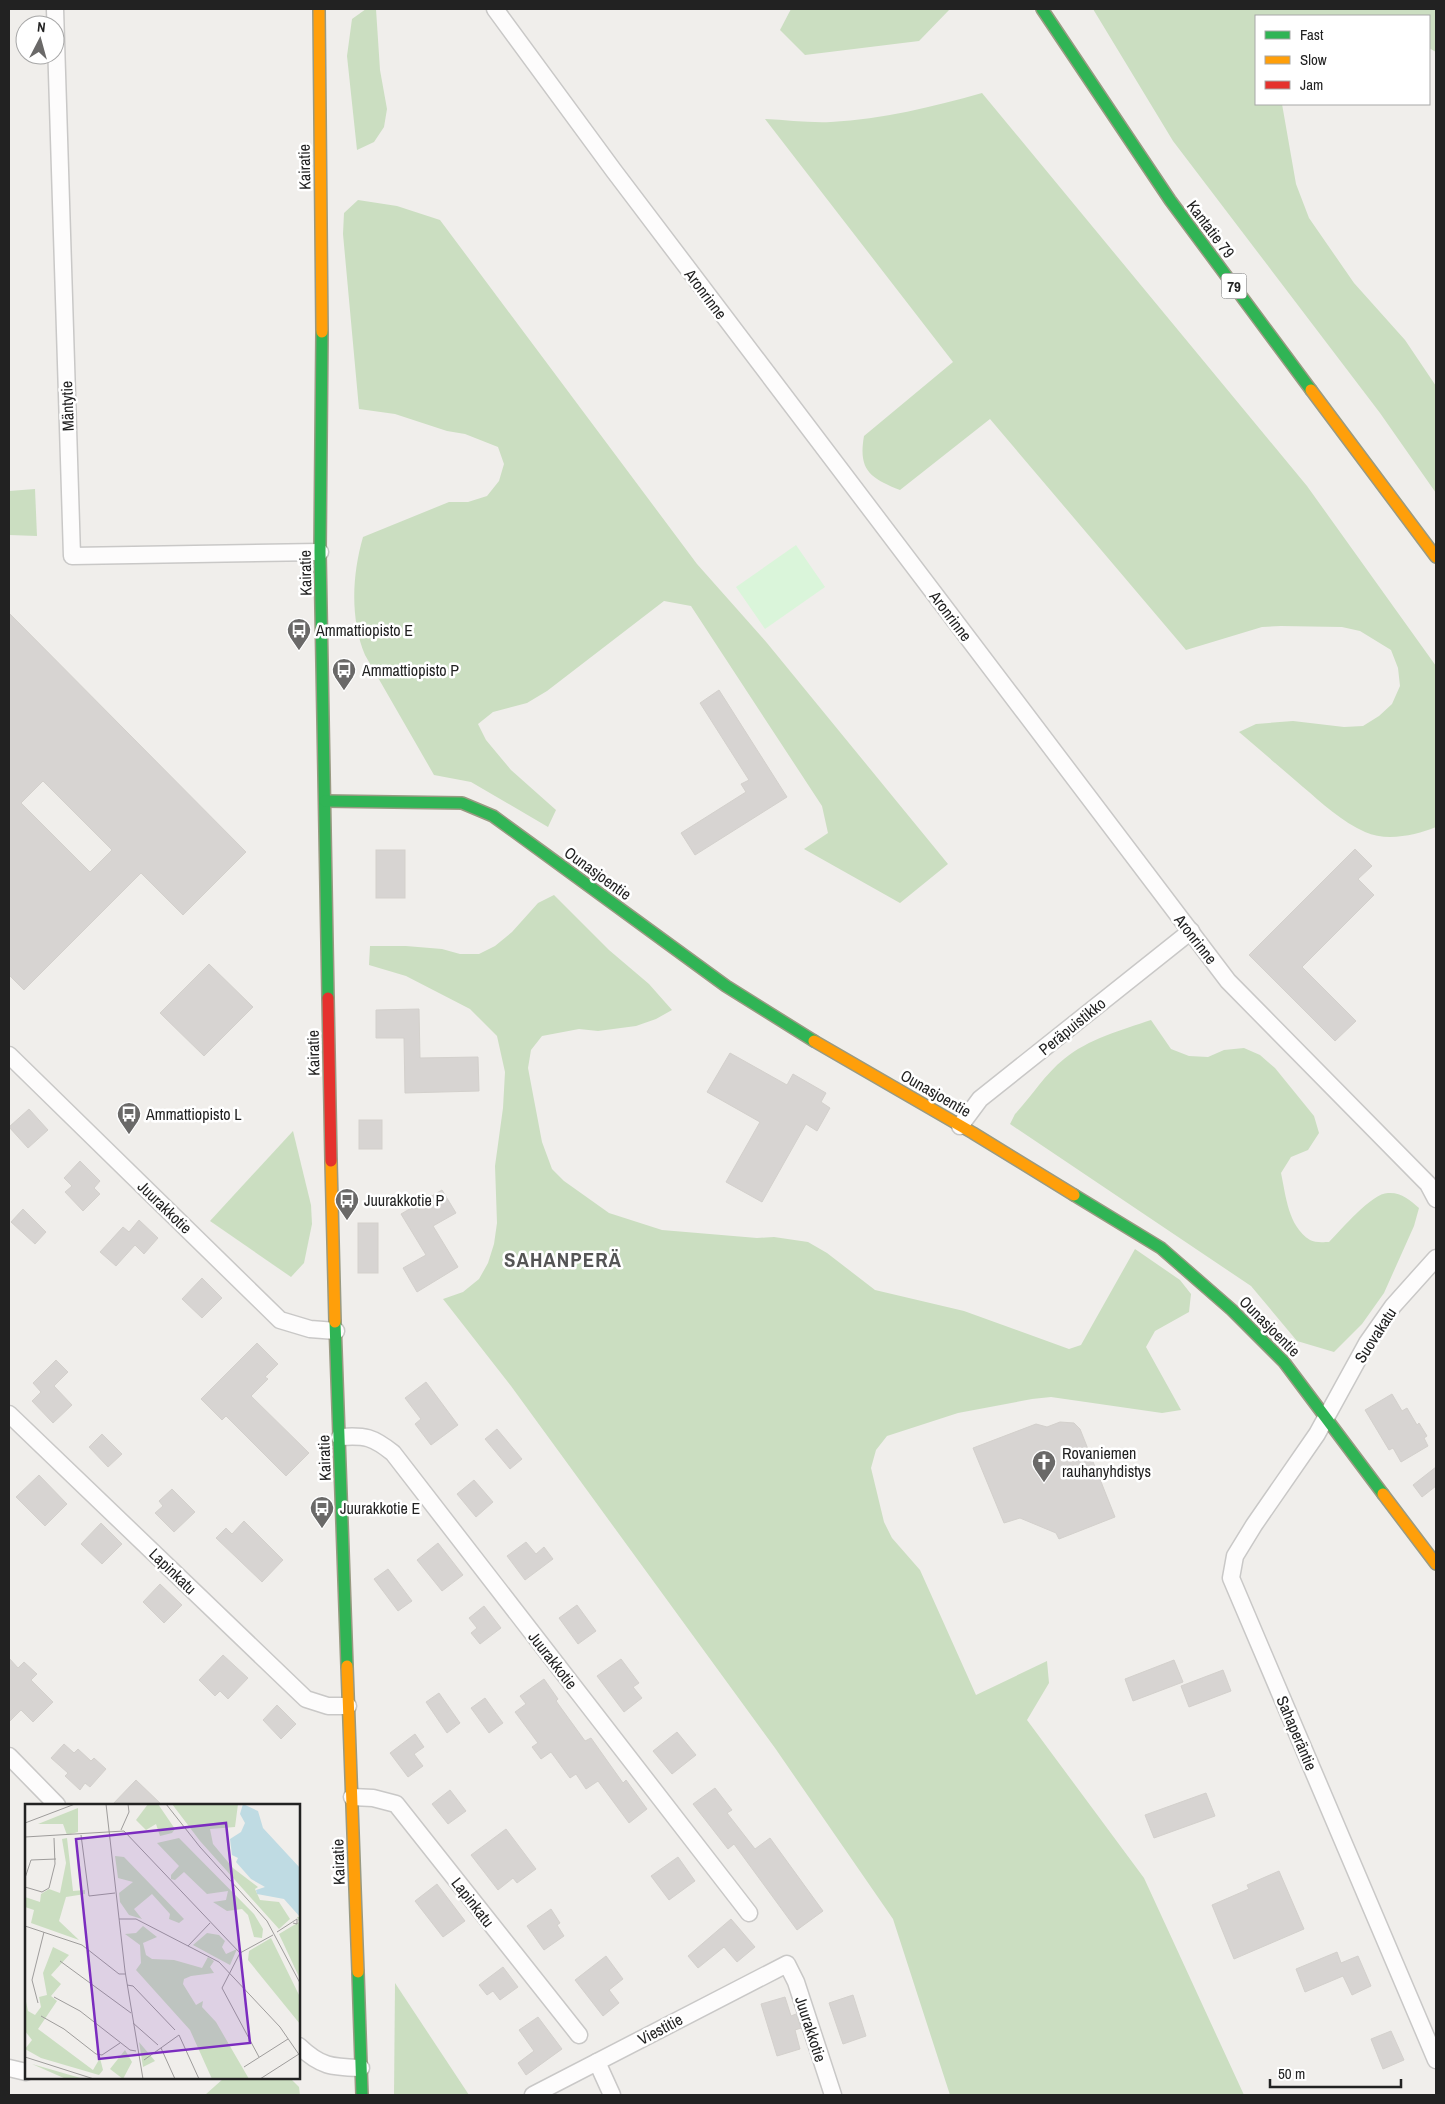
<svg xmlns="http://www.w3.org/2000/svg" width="1445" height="2104" font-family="'Archivo Narrow',sans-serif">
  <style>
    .forest { fill: #cbdec1 }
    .park { fill: #daf5da }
    .building { fill: #d7d4d2; stroke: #d3d0cc; fill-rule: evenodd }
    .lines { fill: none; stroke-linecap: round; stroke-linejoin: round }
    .street-casing { stroke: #c9c8c7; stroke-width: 19 }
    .fast-casing { stroke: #999a82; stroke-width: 14 }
    .slow-casing { stroke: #999a82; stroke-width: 14 }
    .jam-casing { stroke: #999a82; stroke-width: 14 }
    .street { stroke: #fdfcfc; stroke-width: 16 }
    .fast { stroke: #30b455; stroke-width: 11 }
    .slow { stroke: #ff9f0a; stroke-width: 11 }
    .jam { stroke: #e5322d; stroke-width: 11 }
    .labels { text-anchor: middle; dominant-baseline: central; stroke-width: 5; stroke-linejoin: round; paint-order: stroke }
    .shield { fill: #fff; stroke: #646464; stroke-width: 1 }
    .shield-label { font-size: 15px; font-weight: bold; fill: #222 }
    .street-label { font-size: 16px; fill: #222; stroke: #fff }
    .poi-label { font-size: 16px; fill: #222; stroke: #fff; text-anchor: start }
    .district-label { font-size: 21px; font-weight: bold; letter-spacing: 1px; fill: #555; stroke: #fff }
    .inset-road { fill: none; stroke: #9e9c9b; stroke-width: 1 }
    .view { fill: #7b2cbf; fill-opacity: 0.15; stroke: #7b2cbf; stroke-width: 2.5 }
    .inset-edge { fill: none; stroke: #222; stroke-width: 2.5 }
  </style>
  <rect width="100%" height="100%" fill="#f0eeeb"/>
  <!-- forest -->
  <g class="forest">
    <polygon points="366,9 376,9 380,70 387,109 384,127 374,142 357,150 347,56 352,19"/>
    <polygon points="791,9 950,9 919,41 805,55 780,30"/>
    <polygon points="1093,9 1436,9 1436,52 1429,48 1429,16 1256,16 1256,104 1282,104 1296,184 1309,218 1354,283 1405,340 1436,386 1436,493 1380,413 1173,141"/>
    <path d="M982,93L1307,486L1436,666V827C1416,835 1387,842 1365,832C1342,822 1322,803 1303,787C1282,769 1260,750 1239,732L1256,724L1293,721L1344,727L1363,726L1379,716L1392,704L1400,686L1398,668L1391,650L1360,631L1342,627L1281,626L1262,627L1186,650L990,419L900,490C870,478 858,470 864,436L953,362L765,119C787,120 809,123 831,122C883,119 932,107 982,93Z"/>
    <path d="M358,200L397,206L440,220L697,564L767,643L948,864L900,903L804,849L828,833L822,806L691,606L664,601L547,691L527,703L493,712L478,724L486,740L511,770L556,810L548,827L471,782L434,775L365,655C350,619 352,575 363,537L449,502H468L487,496L499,481L504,464L498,447L465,434L447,431L395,414L359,409L343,234L344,213Z"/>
    <polygon points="35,489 37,536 9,535 9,491"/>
    <polygon points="554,895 609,950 649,984 672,1010 656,1019 636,1026 598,1031 579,1029 542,1036 531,1050 528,1068 542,1142 552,1169 564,1181 609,1213 662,1230 757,1238 774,1237 808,1242 827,1253 875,1290 964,1311 1069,1349 1081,1345 1135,1249 1180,1280 1191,1294 1189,1312 1155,1331 1146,1347 1181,1410 1162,1413 1051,1397 1032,1399 958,1413 887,1436 876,1450 871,1468 884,1522 892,1538 920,1570 976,1695 1047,1661 1049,1683 1027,1720 1144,1878 1244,2095 950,2095 893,1919 775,1748 511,1386 443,1299 463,1292 479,1279 488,1263 494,1244 497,1223 495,1166 503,1108 505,1072 497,1036 470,1009 406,976 369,965 370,946 406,946 442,949 460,954 479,954 495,946 512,932 538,903"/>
    <path d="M1151,1020L1171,1049L1189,1056L1208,1057L1224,1050L1244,1048L1260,1055L1275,1068L1314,1116L1319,1133L1308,1150L1291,1157L1281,1173C1286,1196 1288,1226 1310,1240C1315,1243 1324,1242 1329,1242C1341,1230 1372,1193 1388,1193C1401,1192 1410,1200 1419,1208L1414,1226L1384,1293L1362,1324L1334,1352L1297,1341L1251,1286L1010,1124L1015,1114C1032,1096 1045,1074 1064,1059C1088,1039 1122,1030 1151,1020Z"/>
    <polygon points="293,1131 311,1205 312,1224 304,1263 291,1277 210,1221"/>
    <polygon points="395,1983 469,2095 394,2095"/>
    <polygon points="224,2078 290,2078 299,2087 300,2095 205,2095"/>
  </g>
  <!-- park -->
  <polygon class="park" points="796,545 825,587 765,629 736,587"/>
  <!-- building -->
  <g class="building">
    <path d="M9,613L246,852L183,915L141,873L24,990L9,975ZM43,781L112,850L90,872L21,803Z"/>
    <polygon points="719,690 787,797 695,855 681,833 746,792 741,784 749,780 700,703"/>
    <polygon points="1355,849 1372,866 1358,879 1374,895 1302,967 1356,1021 1335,1041 1249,955"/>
    <rect x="376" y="850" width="29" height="48"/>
    <polygon points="209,964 253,1007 204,1056 160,1013"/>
    <polygon points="419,1009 420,1058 478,1057 479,1091 405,1093 404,1038 376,1038 376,1010"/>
    <polygon points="730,1053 787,1085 793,1074 826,1093 821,1102 830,1108 817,1131 806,1124 762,1202 726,1182 760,1122 707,1092"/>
    <polygon points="29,1109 48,1130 28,1148 9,1127"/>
    <rect x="359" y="1120" width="23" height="29"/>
    <polygon points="80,1161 100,1181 94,1188 100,1194 83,1211 65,1192 72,1186 64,1178"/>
    <polygon points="442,1190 456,1213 433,1226 458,1267 417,1292 403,1268 426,1255 401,1214"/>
    <polygon points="23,1209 46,1232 35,1244 11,1222"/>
    <polygon points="139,1220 158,1238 144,1254 135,1245 116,1266 100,1252 123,1227 129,1232"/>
    <rect x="358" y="1223" width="20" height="50"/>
    <polygon points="202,1278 222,1298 202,1318 182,1299"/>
    <polygon points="257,1343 278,1364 265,1377 268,1379 251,1396 309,1453 286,1476 226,1416 222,1420 201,1399"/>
    <polygon points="56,1360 68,1372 54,1386 72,1405 53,1423 32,1401 41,1392 33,1383"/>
    <polygon points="426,1382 458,1425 431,1445 415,1424 421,1419 405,1398"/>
    <polygon points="1392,1394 1402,1411 1407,1408 1417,1425 1419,1423 1427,1436 1424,1438 1428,1446 1401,1462 1393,1448 1389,1450 1365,1410"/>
    <polygon points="1060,1422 1074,1423 1080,1429 1115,1517 1059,1539 1056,1533 1020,1518 1004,1523 973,1448 1036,1424 1047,1427"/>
    <polygon points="497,1429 522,1459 510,1469 485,1439"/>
    <polygon points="102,1434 122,1454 108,1467 89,1447"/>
    <polygon points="1436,1467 1436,1486 1422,1497 1413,1485"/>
    <polygon points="39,1475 67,1504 45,1526 16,1497"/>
    <polygon points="474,1480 493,1502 476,1517 457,1494"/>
    <polygon points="172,1489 195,1512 174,1532 155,1513 163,1506 159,1501"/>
    <polygon points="244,1521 283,1560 262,1582 216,1538 226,1528 232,1534"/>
    <polygon points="101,1523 122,1544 102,1564 81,1544"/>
    <polygon points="526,1542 536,1554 544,1547 553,1559 525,1580 507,1556"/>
    <polygon points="438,1543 463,1575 442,1591 417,1560"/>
    <polygon points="388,1569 412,1601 398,1611 374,1579"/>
    <polygon points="160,1584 182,1605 164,1623 143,1602"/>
    <polygon points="577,1605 596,1631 578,1644 559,1618"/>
    <polygon points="484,1606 501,1628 480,1644 471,1633 477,1628 469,1618"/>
    <polygon points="223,1655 248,1678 228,1699 220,1691 215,1696 199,1680"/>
    <polygon points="9,1658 18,1668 24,1662 37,1674 31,1680 53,1702 33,1722 21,1710 9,1722"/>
    <polygon points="621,1659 639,1683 633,1687 642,1698 624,1712 597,1676"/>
    <polygon points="1174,1660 1183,1682 1133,1701 1125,1679"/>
    <polygon points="1223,1670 1231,1691 1189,1707 1181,1686"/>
    <polygon points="544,1679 558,1699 556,1701 585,1741 591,1738 623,1783 626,1780 647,1809 629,1823 598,1781 586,1789 576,1774 570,1778 551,1752 541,1759 532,1747 538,1743 515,1712 526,1704 520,1696"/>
    <polygon points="439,1693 460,1723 447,1733 426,1702"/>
    <polygon points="485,1698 503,1723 489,1733 471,1708"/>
    <polygon points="277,1705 296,1724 281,1739 263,1720"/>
    <polygon points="677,1732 696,1755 672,1774 653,1751"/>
    <polygon points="415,1734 424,1747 414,1754 423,1766 408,1777 390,1753"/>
    <polygon points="64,1744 74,1753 78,1749 91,1761 94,1758 106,1769 90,1787 85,1783 80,1790 65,1776 68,1773 51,1758"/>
    <polygon points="136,1780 162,1805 112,1805"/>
    <polygon points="715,1788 732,1810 727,1813 755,1849 770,1838 823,1911 797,1930 734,1844 728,1849 693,1804"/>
    <polygon points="450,1790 466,1811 448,1824 432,1804"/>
    <polygon points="1206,1793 1215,1816 1154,1838 1145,1815"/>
    <polygon points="506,1829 536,1869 517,1883 513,1878 498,1890 471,1855"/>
    <polygon points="678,1857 695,1881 669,1900 651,1876"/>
    <polygon points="1279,1871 1304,1929 1234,1959 1212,1905 1249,1889 1247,1885"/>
    <polygon points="437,1884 465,1921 443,1937 415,1901"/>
    <polygon points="551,1909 560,1923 557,1925 564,1936 544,1950 527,1926"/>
    <polygon points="731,1919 755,1947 737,1962 724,1947 698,1968 688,1956"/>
    <polygon points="1337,1952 1341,1963 1358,1956 1371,1986 1352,1995 1343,1976 1305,1992 1296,1969"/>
    <polygon points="606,1956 623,1979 609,1990 619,2003 603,2016 575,1980"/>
    <polygon points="503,1967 518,1987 500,2000 493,1991 487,1995 479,1985"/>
    <polygon points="853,1995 866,2036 843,2044 829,2003"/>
    <polygon points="785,1997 791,2016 796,2014 801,2028 795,2030 800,2049 777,2056 761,2004"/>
    <polygon points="538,2017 562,2049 526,2075 518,2063 534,2051 519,2030"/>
    <polygon points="1391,2031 1404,2060 1383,2069 1371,2039"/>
  </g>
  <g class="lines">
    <!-- street casing -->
    <g class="street-casing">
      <g id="street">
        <polyline points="55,9 72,556 320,552"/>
        <polyline points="495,9 614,171 1228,981 1428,1184 1436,1199"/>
        <polyline points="9,1055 280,1320 310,1329 336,1331"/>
        <polyline points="960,1126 980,1099 1191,931"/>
        <polyline points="1436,1258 1393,1306 1367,1343 1317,1434 1254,1525 1235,1556 1231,1578 1436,2060"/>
        <polyline points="9,1414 306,1699 328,1706 348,1706"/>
        <path d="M340,1437C365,1435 373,1437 393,1453L749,1913"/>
        <polyline points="9,1756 57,1805"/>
        <polyline points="352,1797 373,1798 396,1804 579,2035"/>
        <path d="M299,2046C321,2067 332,2067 361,2068"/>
        <polyline points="597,2062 612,2095"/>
        <polyline points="9,2068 26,2072"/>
        <polyline points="533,2095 787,1964 796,1982 833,2095"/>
      </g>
    </g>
    <!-- fast casing -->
    <g class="fast-casing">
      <g id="fast">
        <polyline points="1042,9 1170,200 1311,390"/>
        <polyline points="322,332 320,552 328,998"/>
        <polyline points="325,801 462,803 493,816 726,986 814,1041"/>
        <polyline points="1074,1195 1161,1248 1232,1310 1284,1362 1383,1494"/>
        <polyline points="335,1322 347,1666"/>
        <polyline points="358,1972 362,2095"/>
      </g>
    </g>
    <!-- slow casing -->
    <g class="slow-casing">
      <g id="slow">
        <polyline points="319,9 322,332"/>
        <polyline points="1311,390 1436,557"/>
        <polyline points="814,1041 973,1133 1074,1195"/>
        <polyline points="331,1161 335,1322"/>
        <polyline points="1383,1494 1436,1564"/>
        <polyline points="347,1666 358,1972"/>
      </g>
    </g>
    <!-- jam casing -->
    <g class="jam-casing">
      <polyline id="jam" points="328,998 331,1161"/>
    </g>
    <!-- street -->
    <use href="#street" class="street"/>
    <!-- fast -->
    <use href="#fast" class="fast"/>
    <!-- slow -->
    <use href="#slow" class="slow"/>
    <!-- jam -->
    <use href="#jam" class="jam"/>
  </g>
  <!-- icons -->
  <defs>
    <g id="bus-pin" transform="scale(1.25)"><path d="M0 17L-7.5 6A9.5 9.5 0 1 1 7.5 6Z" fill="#6a6968" stroke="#fff"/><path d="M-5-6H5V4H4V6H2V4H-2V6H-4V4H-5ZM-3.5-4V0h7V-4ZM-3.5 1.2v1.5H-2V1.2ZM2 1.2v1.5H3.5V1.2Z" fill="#fff"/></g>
    <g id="church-pin" transform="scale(1.25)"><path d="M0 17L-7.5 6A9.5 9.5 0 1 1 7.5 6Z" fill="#6a6968" stroke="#fff"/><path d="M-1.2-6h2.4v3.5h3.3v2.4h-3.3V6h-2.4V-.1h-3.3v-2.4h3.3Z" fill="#fff"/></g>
  </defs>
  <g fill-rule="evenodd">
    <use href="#bus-pin" x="299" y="630"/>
    <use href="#bus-pin" x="344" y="670"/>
    <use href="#bus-pin" x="129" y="1114"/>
    <use href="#bus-pin" x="347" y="1200"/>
    <use href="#church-pin" x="1044" y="1462"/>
    <use href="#bus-pin" x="322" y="1508"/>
  </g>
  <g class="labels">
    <!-- shield labels -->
    <rect class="shield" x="1221.5" y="273.5" width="25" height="25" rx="4"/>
    <g class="shield-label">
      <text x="1234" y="286">79</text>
    </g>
    <!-- street labels -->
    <g class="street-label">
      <text transform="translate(304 167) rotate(-91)">Kairatie</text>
      <text transform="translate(1211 229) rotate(53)">Kantatie 79</text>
      <text transform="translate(706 294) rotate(53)">Aronrinne</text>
      <text transform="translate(67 406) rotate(-92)">Mäntytie</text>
      <text transform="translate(305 573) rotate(-91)">Kairatie</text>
      <text transform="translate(951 616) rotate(53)">Aronrinne</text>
      <text transform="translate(598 873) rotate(36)">Ounasjoentie</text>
      <text transform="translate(1196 939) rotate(52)">Aronrinne</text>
      <text transform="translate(1072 1026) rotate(-39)">Peräpuistikko</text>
      <text transform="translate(313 1053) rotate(-91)">Kairatie</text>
      <text transform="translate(936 1093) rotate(30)">Ounasjoentie</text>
      <text transform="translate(165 1207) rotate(44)">Juurakkotie</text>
      <text transform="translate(1270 1326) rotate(45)">Ounasjoentie</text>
      <text transform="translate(1375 1335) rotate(-57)">Suovakatu</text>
      <text transform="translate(324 1458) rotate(-92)">Kairatie</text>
      <text transform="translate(173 1571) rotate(44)">Lapinkatu</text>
      <text transform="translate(553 1660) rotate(52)">Juurakkotie</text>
      <text transform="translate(1297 1733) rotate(67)">Sahaperäntie</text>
      <text transform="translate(338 1862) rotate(-92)">Kairatie</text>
      <text transform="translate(473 1902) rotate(52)">Lapinkatu</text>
      <text transform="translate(660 2029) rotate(-28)">Viestitie</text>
      <text transform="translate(811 2029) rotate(72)">Juurakkotie</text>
    </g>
    <!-- poi labels -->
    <g class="poi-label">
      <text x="316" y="630">Ammattiopisto E</text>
      <text x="362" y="670">Ammattiopisto P</text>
      <text x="146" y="1114">Ammattiopisto L</text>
      <text x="364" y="1200">Juurakkotie P</text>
      <text x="1062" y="1453">Rovaniemen<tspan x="1062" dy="18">rauhanyhdistys</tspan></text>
      <text x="340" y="1508">Juurakkotie E</text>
    </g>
    <!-- district labels -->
    <g class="district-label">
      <text x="563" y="1259">SAHANPERÄ</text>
    </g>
  </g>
  <!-- overview -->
  <g transform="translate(25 1804)">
    <rect width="275" height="275" fill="#f0eeeb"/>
    <path d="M123,0H133L150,25L147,29L135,32L131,20L121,26L111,16ZM147,0H213L210,23L185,25L188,40L208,64L233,83L230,85L235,96L254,98L265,115L254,125L175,37ZM53,4V28L42,31L38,20H13ZM42,34L48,87L60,86V90L41,93L34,117L54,136L6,119L9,106L0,103V93L15,98L16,90L24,85L35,89L41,59L37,35ZM154,34L229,110L238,125L237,134L229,133L223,111L217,105L202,107L188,98L201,96L203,87L182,90L159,68L150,76L146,75V71L154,62L132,39ZM90,52L99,53L159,115L154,119L144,115L145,110L127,90L109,105L117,115L104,111L95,98L94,89L108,78L93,74ZM272,113H275V175L254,130L274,118ZM118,122L132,133L118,139L121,151L127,155L149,156L177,164L183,153L189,157L185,163L189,169L166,172L159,175L158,180L171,201L178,197L177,203L191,218L224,275H187L165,226L111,166L116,159L115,141L100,130L111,129ZM182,129L194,131L200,137L197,143L201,150L212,145L205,161L168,141ZM246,134L275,193V220L223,156L224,147ZM28,143L44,151L26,171L36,180L26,192L32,197L13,225L68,266L75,254L78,266L74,271L16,254L0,245L7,236L0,227V193L3,207L10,211L16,203L14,193L22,191L18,169ZM114,238L130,257L118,263ZM100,246L107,258L98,275L85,265ZM7,260L59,275H41Z" fill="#cbdec1"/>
    <path d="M218,0L233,7L238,24L275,64V113L259,95L232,90L231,86L240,83L226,75L211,58L213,54L207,51L205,35L216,28L220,19L215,10Z" fill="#bfdbe3"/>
    <path class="inset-road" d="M81,0L100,167L118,275M141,0L175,43L242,117L275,179M0,19L50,0M96,26L104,8L103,0M56,31L64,92L90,89M0,33L99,27L215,149M0,74L6,56L31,55M0,83L17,88L24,84L30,60L29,34M94,115H111L194,158L255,223L275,252M0,122L57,141L94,170H100M252,128L272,115V120L268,119M163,142L185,119M35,157L106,209M102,181L108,182L150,226M29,193L55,207L105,246L111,247M13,199L7,176L19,128M16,212L39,225L71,250L77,251L95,239M108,219L133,241M136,244L150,275M0,253L69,275M234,253L197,184L215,149L248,131M119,256L154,231L174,275M219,263L263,235M235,275L274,250"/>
    <path class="view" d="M201,19L225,239L74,255L51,35Z"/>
    <rect width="275" height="275" class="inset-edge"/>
  </g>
  <!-- border -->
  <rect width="1445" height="2104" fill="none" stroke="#222222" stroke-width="20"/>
  <!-- legend -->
  <rect x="1255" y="15" width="175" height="90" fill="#ffffff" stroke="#a7a7a7"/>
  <rect x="1265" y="31" width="25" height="8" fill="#30b455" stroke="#a7a7a7"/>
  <text x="1300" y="40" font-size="15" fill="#222222">Fast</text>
  <rect x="1265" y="56" width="25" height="8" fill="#ff9f0a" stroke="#a7a7a7"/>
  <text x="1300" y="65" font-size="15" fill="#222222">Slow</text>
  <rect x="1265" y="81" width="25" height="8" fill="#e5322d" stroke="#a7a7a7"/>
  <text x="1300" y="90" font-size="15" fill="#222222">Jam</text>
  <!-- north arrow -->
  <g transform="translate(40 40) rotate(6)"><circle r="24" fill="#ffffff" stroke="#a7a7a7"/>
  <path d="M0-4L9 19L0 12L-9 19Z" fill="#6a6968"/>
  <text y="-8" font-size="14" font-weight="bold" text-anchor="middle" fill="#222222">N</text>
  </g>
  <!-- scale -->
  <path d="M1270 2079v8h131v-8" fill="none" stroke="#222222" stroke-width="2.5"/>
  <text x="1278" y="2079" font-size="15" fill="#222222" stroke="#ffffff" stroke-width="4" paint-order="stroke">50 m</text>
</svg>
